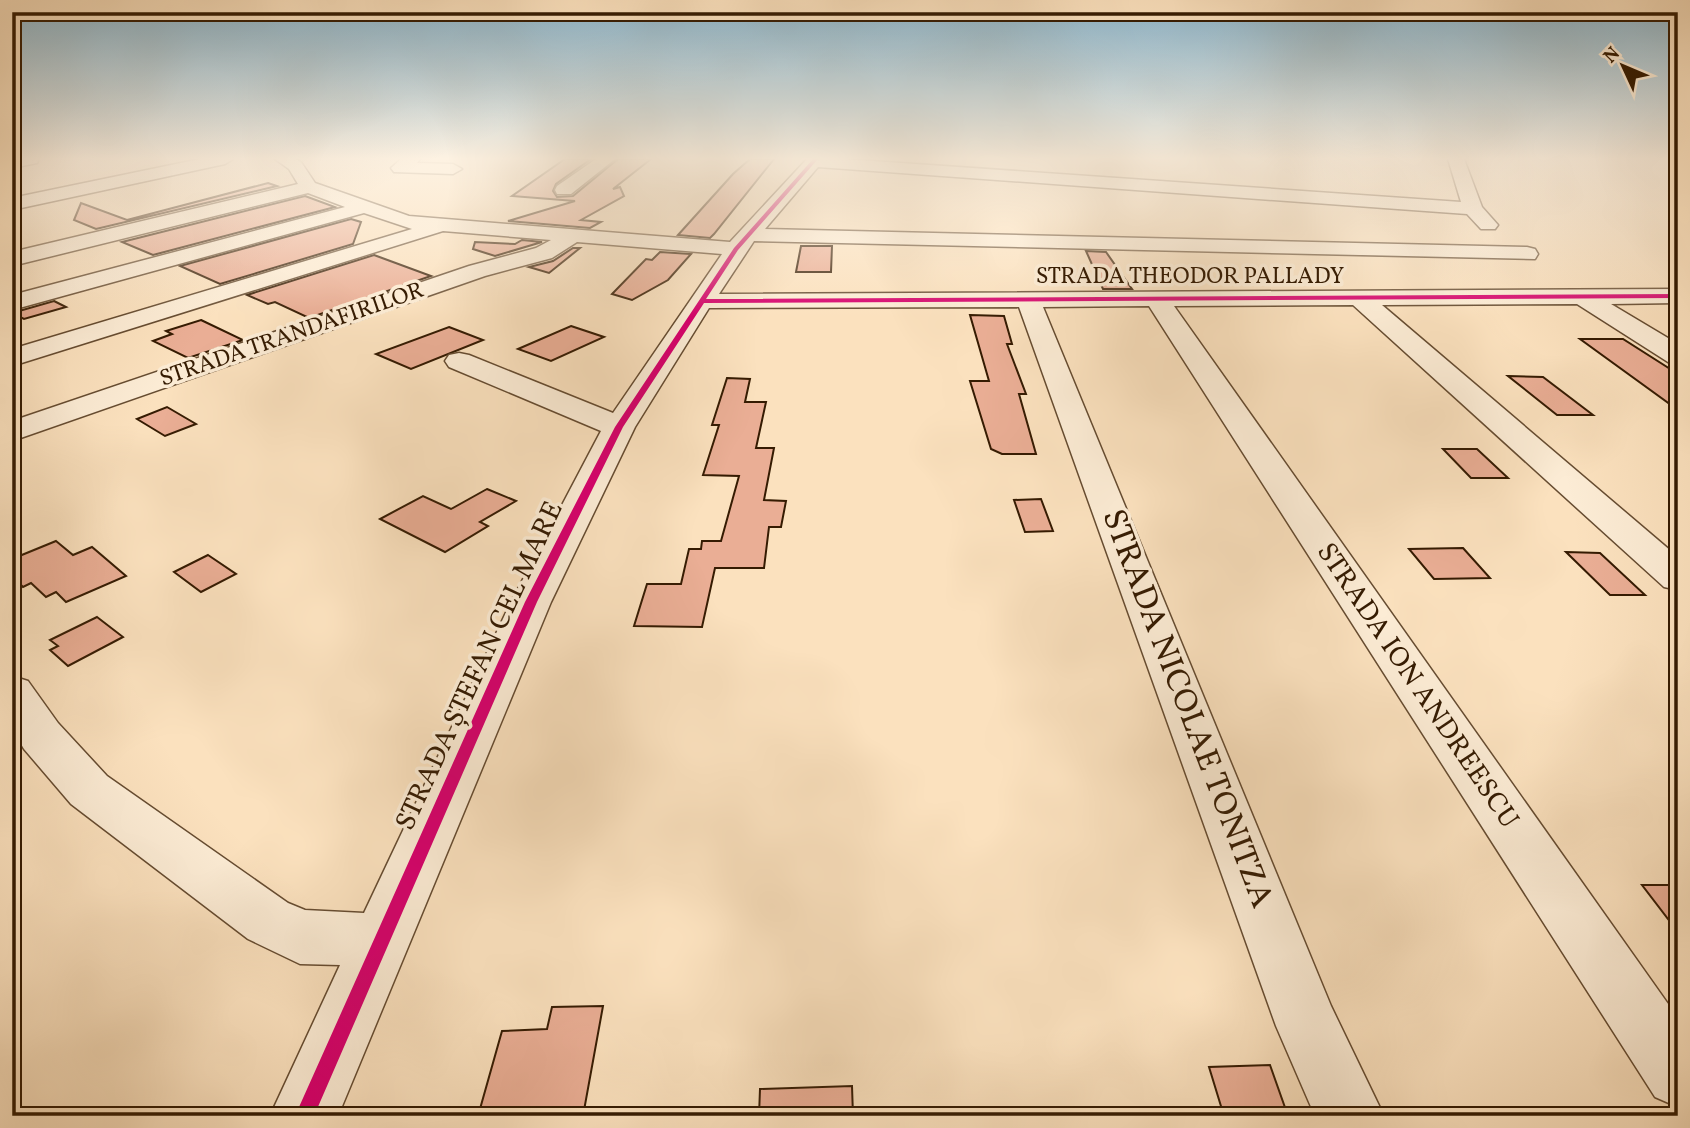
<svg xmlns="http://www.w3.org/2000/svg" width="1690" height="1128" font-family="Vollkorn,serif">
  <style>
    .building { fill: #eaae95; stroke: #351b02; stroke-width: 2 }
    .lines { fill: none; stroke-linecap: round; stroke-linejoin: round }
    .minor-casing { stroke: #664c31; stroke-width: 3 }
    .minor { fill: #fcecd5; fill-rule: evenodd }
    .cycleway-casing { stroke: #fcecd5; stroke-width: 5 }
    .cycleway { fill: #d6006c; fill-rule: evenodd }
    .labels { text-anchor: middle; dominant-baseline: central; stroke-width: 7; stroke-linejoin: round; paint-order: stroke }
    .far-street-label { font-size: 23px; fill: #351b02; stroke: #fcecd5 }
    .street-label { font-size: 28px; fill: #351b02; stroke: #fcecd5 }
    .near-street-label { font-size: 33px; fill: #351b02; stroke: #fcecd5 }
  </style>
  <rect width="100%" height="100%" fill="#fbe1be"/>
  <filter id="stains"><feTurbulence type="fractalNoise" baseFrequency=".00286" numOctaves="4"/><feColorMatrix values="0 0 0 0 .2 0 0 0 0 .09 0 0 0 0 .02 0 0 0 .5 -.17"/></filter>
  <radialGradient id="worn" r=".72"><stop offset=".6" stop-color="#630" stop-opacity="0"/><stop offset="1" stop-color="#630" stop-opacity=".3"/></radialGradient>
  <!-- building -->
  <g class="building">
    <polygon points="565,159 591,159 556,184 553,191 557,197 573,196 618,159 651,159 613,189 620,187 624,196 581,220 601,222 590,228 508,221 575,201 512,196"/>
    <polygon points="750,159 774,159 714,234 710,238 678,235 733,174"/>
    <polygon points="268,183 277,186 96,229 74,220 81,203 127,220"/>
    <polygon points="305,196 335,207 153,255 122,242"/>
    <polygon points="351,219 361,222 353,244 220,284 180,266"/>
    <polygon points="522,240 542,242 495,256 473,249 475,242 515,244"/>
    <polygon points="801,246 832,246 831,272 796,272"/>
    <polygon points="573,248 580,248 549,273 529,267 553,261"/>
    <polygon points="1086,251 1106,252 1132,289 1103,289"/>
    <polygon points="660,252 691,254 668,280 632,300 612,294 646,259 652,260"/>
    <polygon points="374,255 431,276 309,318 275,302 268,304 247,295"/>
    <polygon points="54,301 66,307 24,319 12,313"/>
    <polygon points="970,315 1004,316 1012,344 1007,344 1026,394 1019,394 1036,454 1002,454 991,449 970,381 989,381"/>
    <polygon points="201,320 243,340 188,358 153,341 172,334 166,331"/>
    <polygon points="571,326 604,337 551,361 518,349"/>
    <polygon points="449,327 483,340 411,369 376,354"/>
    <polygon points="1580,339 1623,339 1678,374 1678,410"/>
    <polygon points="1508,376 1543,377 1593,415 1557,415"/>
    <polygon points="727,378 750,379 745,402 766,402 756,448 774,448 764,500 786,501 781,527 769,527 764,568 715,568 702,627 634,626 647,584 681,584 689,549 701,549 702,541 721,541 739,476 703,475 719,425 712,425"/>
    <polygon points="167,407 196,424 165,436 137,419"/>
    <polygon points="1443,449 1477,449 1508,478 1471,478"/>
    <polygon points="487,489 516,501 480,522 488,526 445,552 380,519 423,496 451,509"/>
    <polygon points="1041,499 1053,531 1025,532 1014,500"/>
    <polygon points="56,541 73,555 92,547 126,576 66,602 56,592 46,597 31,583 23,587 12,576 12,559"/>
    <polygon points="1463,548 1490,578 1434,579 1409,549"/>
    <polygon points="1566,552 1600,553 1645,595 1610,595"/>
    <polygon points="208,555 236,574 201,592 174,572"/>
    <polygon points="97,617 123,637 68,666 50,650 58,646 50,640"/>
    <polygon points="1642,885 1678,885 1678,932"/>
    <polygon points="603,1006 583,1116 478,1116 502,1031 547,1029 552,1007"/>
    <polygon points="1270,1065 1288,1116 1224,1116 1209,1067"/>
    <polygon points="852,1086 853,1116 759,1116 760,1089"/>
  </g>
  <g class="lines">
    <!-- minor casing -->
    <g class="minor-casing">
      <g id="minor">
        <polygon points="12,159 39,159 37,163 12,168"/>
        <polygon points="200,159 233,159 225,164 12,210 12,198"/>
        <polygon points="275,159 295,159 301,162 315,183 409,216 730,242 807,159 844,159 1461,202 1448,159 1464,159 1482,207 1498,225 1495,229 1481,229 1467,214 818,167 765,229 1527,247 1535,249 1538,254 1535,259 754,241 719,294 1678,289 1678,303 1611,304 1678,344 1678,364 1668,362 1577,304 1382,305 1678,557 1678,590 1664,587 1353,305 1174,306 1678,1018 1678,1107 1655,1097 1149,306 1043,307 1331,1006 1384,1116 1315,1116 1276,1026 1019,307 709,308 635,427 551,602 338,1116 270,1116 340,965 300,964 248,939 71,804 24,749 12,729 12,676 28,681 58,723 107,776 288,903 305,910 364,913 511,602 601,431 449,367 445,361 449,355 459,353 469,355 613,413 722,254 577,242 552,258 485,276 12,441 12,421 469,266 536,248 551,240 443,231 12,366 12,349 412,229 364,213 12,310 12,295 345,207 308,193 12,266 12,252 298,184 289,169"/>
        <polygon points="401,159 420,159 417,163 453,164 462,169 453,174 394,172 391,168"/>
        <polygon points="596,159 615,159 571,194 557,194 555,190 557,186"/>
      </g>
    </g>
    <!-- minor -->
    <use href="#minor" class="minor"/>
    <!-- cycleway casing -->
    <g class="cycleway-casing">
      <polygon id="cycleway" points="813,159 818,159 738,250 706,299 1678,294 1678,298 704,303 623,427 537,602 314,1116 295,1116 525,602 615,427 734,248"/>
    </g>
    <!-- cycleway -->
    <use href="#cycleway" class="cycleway"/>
  </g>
  <!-- sky -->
  <linearGradient id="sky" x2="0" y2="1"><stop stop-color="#8bb8d1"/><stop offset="0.5" stop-color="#fdf2e2"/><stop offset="1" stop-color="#fdf2e2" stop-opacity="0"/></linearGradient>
  <rect width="1690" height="317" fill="url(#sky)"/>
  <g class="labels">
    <!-- far-street labels -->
    <g class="far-street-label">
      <text x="1190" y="277">STRADA THEODOR PALLADY</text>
      <text transform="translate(292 335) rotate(-19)">STRADA TRANDAFIRILOR</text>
    </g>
    <!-- street labels -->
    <g class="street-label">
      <text transform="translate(480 666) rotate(-65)">STRADA ȘTEFAN CEL MARE</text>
      <text transform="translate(1417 686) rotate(56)">STRADA ION ANDREESCU</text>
    </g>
    <!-- near-street labels -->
    <g class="near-street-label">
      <text transform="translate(1186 709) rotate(69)">STRADA NICOLAE TONITZA</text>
    </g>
  </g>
  <!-- margin -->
  <rect width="1690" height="1128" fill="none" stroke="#fbe1be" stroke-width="42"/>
  <rect x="14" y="14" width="1662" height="1100" fill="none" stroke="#351b02" stroke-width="3.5"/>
  <rect x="21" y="21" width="1648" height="1086" fill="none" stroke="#351b02" stroke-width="2"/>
  <!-- north arrow -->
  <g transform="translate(1623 66) rotate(314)" stroke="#fcecd5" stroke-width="5" paint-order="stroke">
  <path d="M0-5L12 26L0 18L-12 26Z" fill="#351b02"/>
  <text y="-10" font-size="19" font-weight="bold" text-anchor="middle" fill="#351b02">N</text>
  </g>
  <rect width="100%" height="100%" filter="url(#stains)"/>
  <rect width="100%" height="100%" fill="url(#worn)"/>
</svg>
